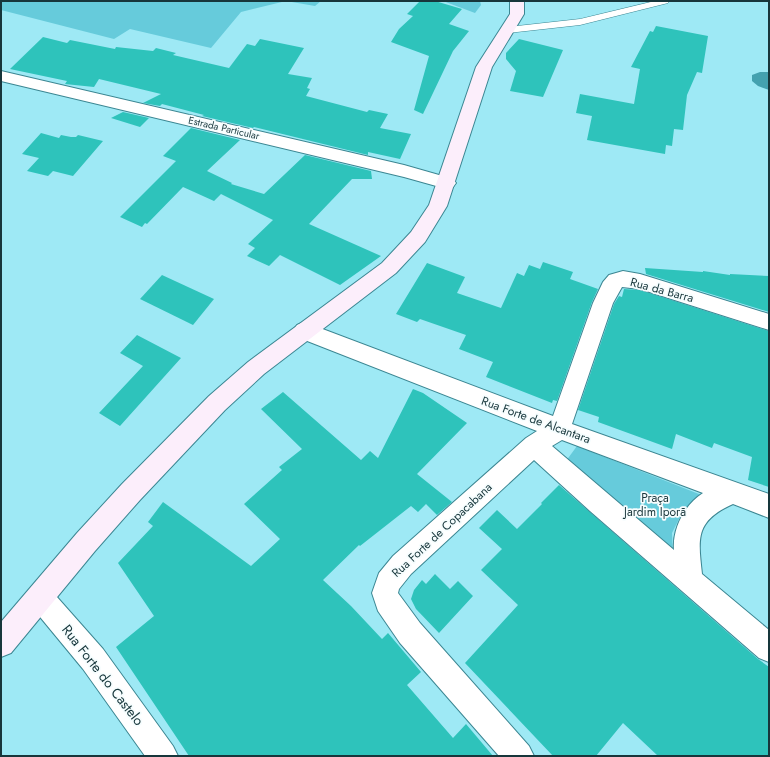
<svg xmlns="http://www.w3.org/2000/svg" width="770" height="757" font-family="Jost,sans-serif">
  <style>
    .green { fill: #66cbdb }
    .water { fill: #44a1af }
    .building { fill: #2ec3bb }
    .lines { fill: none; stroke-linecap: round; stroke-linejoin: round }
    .service-casing { stroke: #3b8692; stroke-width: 1 }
    .minor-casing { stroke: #3b8692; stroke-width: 2 }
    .secondary-casing { stroke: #3b8692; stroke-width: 2 }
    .service { fill: #fff; fill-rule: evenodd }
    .minor { fill: #fff; fill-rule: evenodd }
    .secondary { fill: #fceefb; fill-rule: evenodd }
    .labels { text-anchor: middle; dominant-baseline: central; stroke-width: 3.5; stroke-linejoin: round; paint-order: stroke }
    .far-street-label { font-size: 10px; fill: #17363b; stroke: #f6fdfe }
    .street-label { font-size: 12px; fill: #17363b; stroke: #f6fdfe }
    .park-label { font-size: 12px; fill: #19363b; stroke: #f6fdfe }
    .near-street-label { font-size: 14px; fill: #17363b; stroke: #f6fdfe }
  </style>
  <rect width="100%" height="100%" fill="#9ee9f5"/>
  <!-- green -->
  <g class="green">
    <polygon points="1,1 321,1 315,6 286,1 241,12 211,48 130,29 114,39 1,10"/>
    <polygon points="443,1 480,1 481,5 475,13"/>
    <polygon points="577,446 704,496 684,509 672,533 673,556 566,461"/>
  </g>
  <!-- water -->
  <polygon class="water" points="760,72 769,72 769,90 758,86 752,81 752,75"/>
  <!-- building -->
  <g class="building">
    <polygon points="420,1 435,1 462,9 449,24 469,31 453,51 423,114 414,110 429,56 391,42 399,29 413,16 407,14"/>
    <polygon points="656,26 708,36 702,73 697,72 687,95 683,130 674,129 672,146 666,145 665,154 587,140 592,116 576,113 580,94 634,104 640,69 631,67 650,31 653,32"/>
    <polygon points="43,37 67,43 70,40 115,49 116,47 153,51 156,48 176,53 173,55 229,68 247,44 255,46 260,39 304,48 288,74 312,78 307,88 310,89 306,96 367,112 369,110 388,114 380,128 411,134 400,159 368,152 368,155 254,127 253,128 202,116 204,115 162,104 160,106 143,103 161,94 99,79 94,87 65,84 67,81 10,69"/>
    <polygon points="519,39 563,50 543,97 510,91 516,71 506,59 506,53"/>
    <polygon points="123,112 149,118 140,127 111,118"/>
    <polygon points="191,128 240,140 207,171 232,183 231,184 264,194 305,155 371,171 372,179 352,179 309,224 381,256 340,285 280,255 269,266 247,256 255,248 248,244 273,220 221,194 214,201 183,187 147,224 145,223 142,227 120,217 176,161 163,156"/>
    <polygon points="41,133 59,138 61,135 71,137 76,137 78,135 103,141 73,176 53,171 48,176 27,171 39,158 22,154"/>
    <polygon points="543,262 573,272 570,279 598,289 592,302 557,401 553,400 552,403 486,377 493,362 459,349 466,335 420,319 417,322 396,314 427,263 465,277 457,293 501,308 517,273 524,276 529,265 540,269"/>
    <polygon points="645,268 703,272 703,271 730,275 730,274 769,276 769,312 646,274"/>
    <polygon points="162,275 214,299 193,325 140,299"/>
    <polygon points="624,289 640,290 769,331 769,487 748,480 752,457 714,443 712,448 676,434 672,449 598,422 599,417 578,410 614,304 619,296 622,297"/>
    <polygon points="137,335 181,358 120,426 99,413 143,366 120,353"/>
    <polygon points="413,389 423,393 467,423 417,474 452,502 437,515 426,504 418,512 411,506 360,546 359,545 323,580 351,606 382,639 388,633 421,672 407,685 453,738 466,724 493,756 189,756 116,647 154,616 118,563 153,526 148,522 163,502 251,566 280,539 244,504 282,470 279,467 302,449 261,409 283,392 361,460 370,451 378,458"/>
    <polygon points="559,485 758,659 769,667 769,756 658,756 623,723 596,756 553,756 465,663 518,605 481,570 502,549 479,528 497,510 517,529 542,504 541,503"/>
    <polygon points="435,574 450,589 458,581 473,596 439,633 416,609 411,599 414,590 422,580 426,584"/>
  </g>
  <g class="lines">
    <!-- service casing -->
    <g class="service-casing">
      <polygon id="service" points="655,1 669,1 668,3 580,25 508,33 504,30 508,27 580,19"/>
    </g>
    <!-- minor casing -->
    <g class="minor-casing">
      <g id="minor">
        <polygon points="1,71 404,165 453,179 456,183 453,187 447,189 404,177 1,81"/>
        <path d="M623,271L640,274L769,314V330L640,289L622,287L613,303L572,424L769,494V518L733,504C695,521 698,538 702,574L769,630V662L759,658L590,511L534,460L411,574L399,589L398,593L420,623L529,746L534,756H499L400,643L378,611L372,593L379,573L393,556L526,438L537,431L297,337L293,331L297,325L304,322L553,416L593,303L603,282L609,275ZM562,440L703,493C685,504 672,529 674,550L552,446Z"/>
        <polygon points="40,584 49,588 103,649 173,746 178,756 145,756 83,669 31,606 27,597 31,588"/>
      </g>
    </g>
    <!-- secondary casing -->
    <g class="secondary-casing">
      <polygon id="secondary" points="510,1 524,1 524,14 492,67 447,206 425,242 396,273 264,374 225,410 140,500 95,551 11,653 1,657 1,622 77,533 122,484 209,396 248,362 382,263 411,232 429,205 476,67 510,14"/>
    </g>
    <!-- service -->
    <use href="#service" class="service"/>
    <!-- minor -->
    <use href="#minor" class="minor"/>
    <!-- secondary -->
    <use href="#secondary" class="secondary"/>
  </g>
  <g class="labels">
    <!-- far-street labels -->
    <g class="far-street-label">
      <text transform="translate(224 128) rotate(13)">Estrada Particular</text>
    </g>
    <!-- street labels -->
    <g class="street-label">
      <text transform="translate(662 290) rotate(15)">Rua da Barra</text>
      <text transform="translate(536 420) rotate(20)">Rua Forte de Alcantara</text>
      <text transform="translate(442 530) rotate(-43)">Rua Forte de Copacabana</text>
    </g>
    <!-- park labels -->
    <g class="park-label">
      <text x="655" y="498">Praça<tspan x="655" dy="14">Jardim Iporã</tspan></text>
    </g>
    <!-- near-street labels -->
    <g class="near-street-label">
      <text transform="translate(103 675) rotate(52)">Rua Forte do Castelo</text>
    </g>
  </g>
  <!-- border -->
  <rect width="770" height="757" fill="none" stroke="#17363b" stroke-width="4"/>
</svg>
